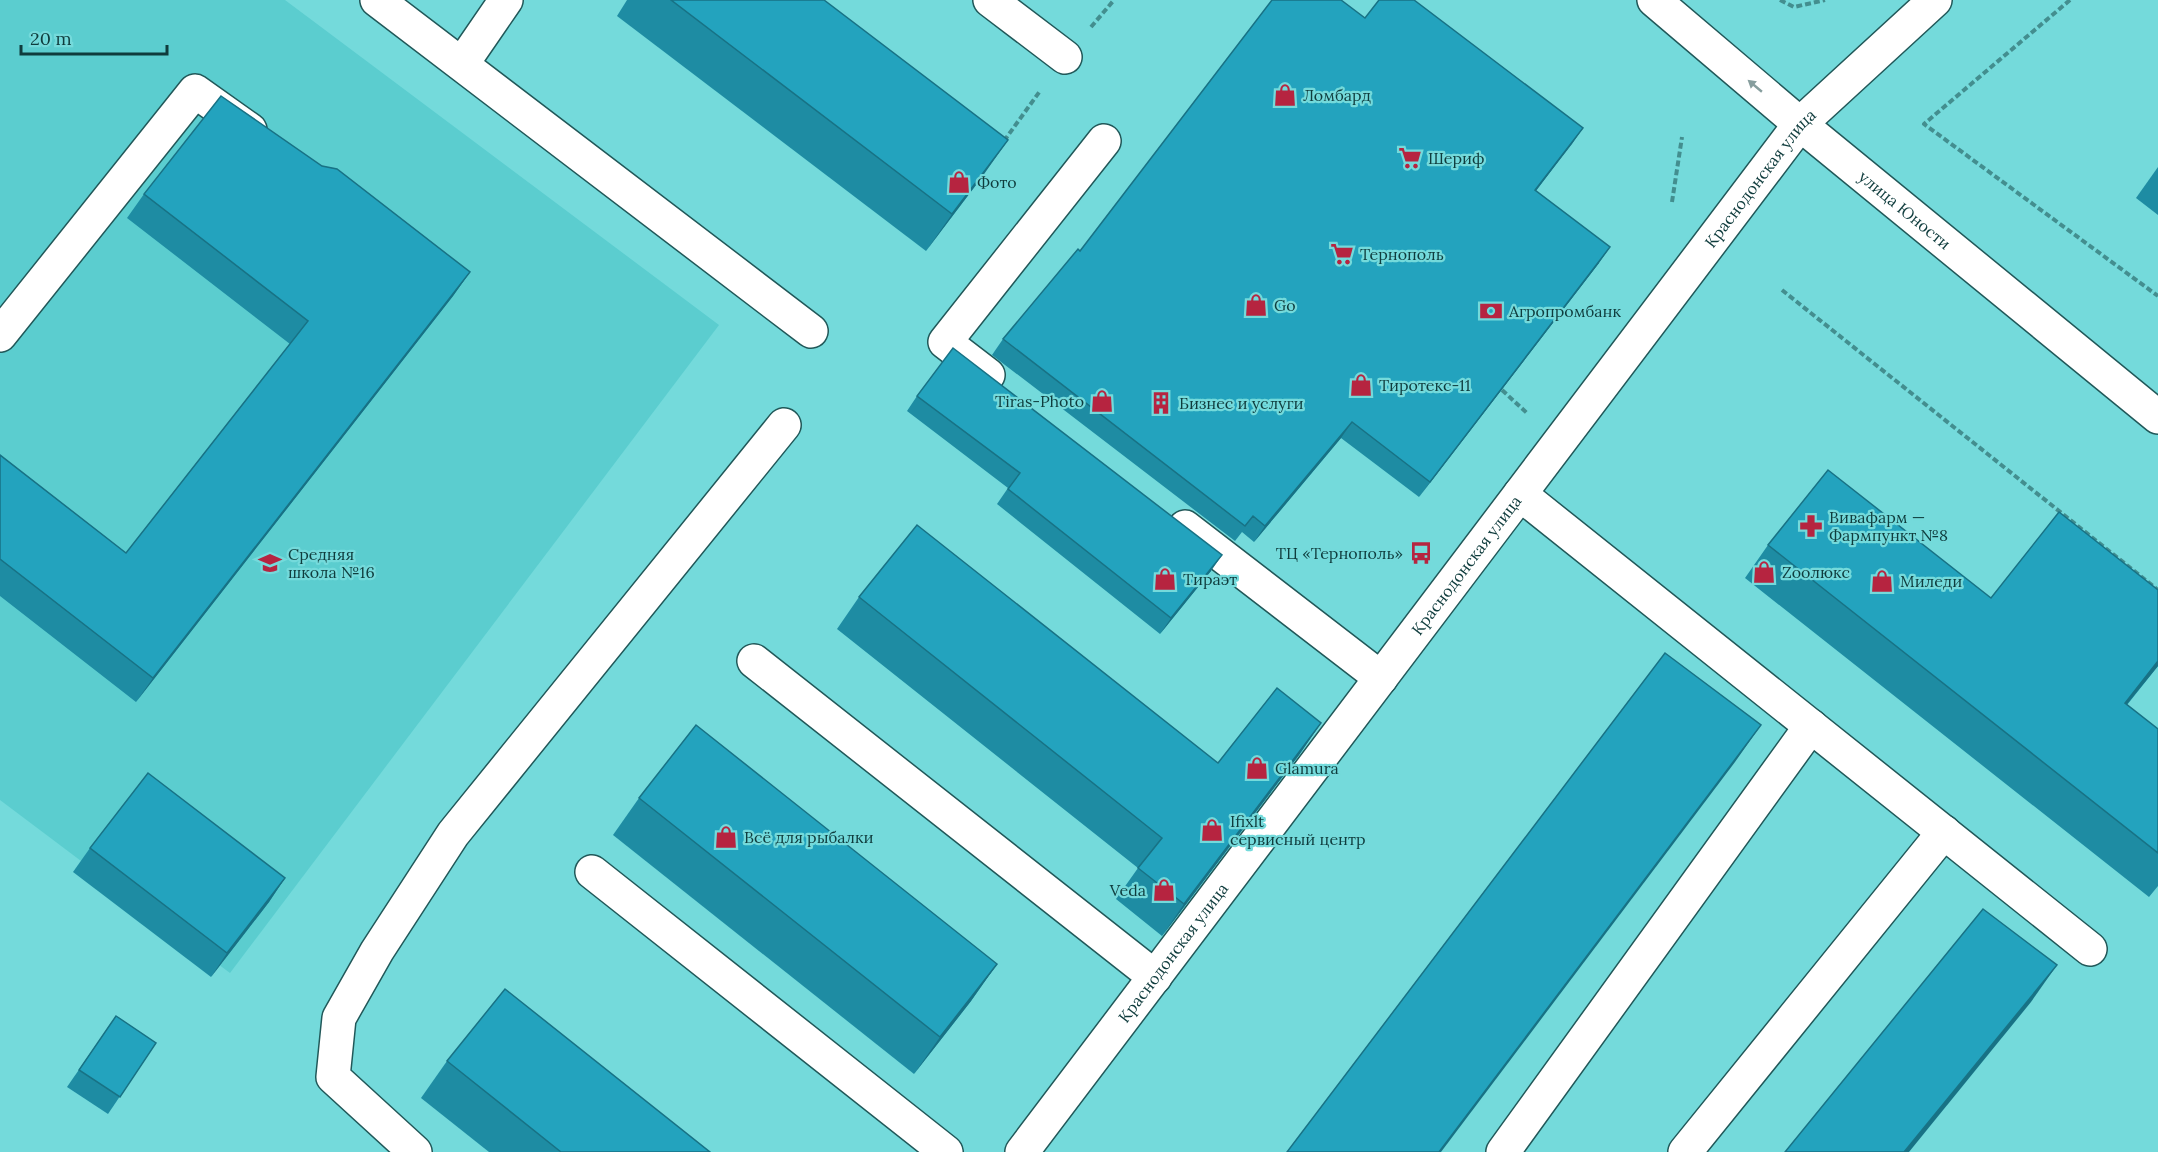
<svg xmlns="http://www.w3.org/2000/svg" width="2158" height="1152" font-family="Lora,serif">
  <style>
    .built { fill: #5bcdcf }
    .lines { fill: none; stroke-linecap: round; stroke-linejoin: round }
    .minor-casing { stroke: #215859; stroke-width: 36 }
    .path { stroke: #438e8f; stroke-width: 4; stroke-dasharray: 6 3; stroke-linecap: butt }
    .minor { stroke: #fff; stroke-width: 33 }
    .wall { fill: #1e8ca3 }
    .shaded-wall { fill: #187285 }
    .building { fill: #23a3be; stroke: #187285; stroke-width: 1.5 }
    .oneway { fill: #879e9e }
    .labels { text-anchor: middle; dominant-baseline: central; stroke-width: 4.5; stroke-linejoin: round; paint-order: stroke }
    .poi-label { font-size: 16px; fill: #0f3c3d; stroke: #74dadb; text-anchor: start }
    .street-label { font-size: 16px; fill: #0f3c3d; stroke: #74dadb }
  </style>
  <rect width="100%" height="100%" fill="#74dadb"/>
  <!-- built -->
  <polygon class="built" points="0,0 285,0 719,325 230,973 0,800"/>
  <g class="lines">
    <!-- minor casing -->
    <g class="minor-casing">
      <g id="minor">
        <polyline points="377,0 811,331"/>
        <polyline points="990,0 1065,57"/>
        <path id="s1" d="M1654,0L1800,124L2158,417"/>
        <polyline points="462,64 506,0"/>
        <polyline points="0,335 195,91 250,130"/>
        <polyline points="988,375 945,342 1104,141"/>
        <polyline points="1520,494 2090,949"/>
        <polyline points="1185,527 1381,678"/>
        <polyline points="754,661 1155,977"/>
        <polyline points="592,872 946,1152"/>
        <polyline points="415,1152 333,1077 339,1018 377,951 453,834 784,425"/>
        <path id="s2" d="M1022,1152L1800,124L1935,0"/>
        <polyline points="1503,1152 1811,726"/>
        <polyline points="1685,1152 1944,832"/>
      </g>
    </g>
    <!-- path -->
    <g class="path">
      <polyline points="1780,0 1794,7 1825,0"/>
      <polyline points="2070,0 1924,124 2158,296"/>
      <polyline points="1091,27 1114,0"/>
      <polyline points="1004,141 1040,91"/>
      <polyline points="1672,202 1682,137"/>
      <polyline points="1782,290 2158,590"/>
      <polyline points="1502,390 1528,414"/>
    </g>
    <!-- minor -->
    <use href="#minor" class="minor"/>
  </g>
  <!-- wall -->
  <g class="wall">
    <polygon points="627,0 824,0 982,177 926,251 617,16"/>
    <polygon points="1365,18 1583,128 1536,191 1599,263 1419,497 1341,438 1254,542 1242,532 1235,541 992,355 1003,339 1080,251"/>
    <polygon points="2158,167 2158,215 2136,198"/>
    <polygon points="144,194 470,272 453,296 136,702 0,596 0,455 126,553 290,344 127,218"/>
    <polygon points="917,396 1211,571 1160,634 997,504 1008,488 907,411"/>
    <polygon points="1768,545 1991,598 2158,590 2158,666 2127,705 2158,729 2158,886 2149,897 1745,578"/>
    <polygon points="859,597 1218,763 1321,723 1299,755 1162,936 1116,899 1138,868 837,629"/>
    <polygon points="639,798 997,964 971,1001 914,1074 613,835"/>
    <polygon points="90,848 285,878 269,902 211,977 73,872"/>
    <polygon points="116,1016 156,1043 108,1114 67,1087"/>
    <polygon points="447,1061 710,1152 489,1152 421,1098"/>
  </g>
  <!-- shaded-wall -->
  <g class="shaded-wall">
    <polygon points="1583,128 1572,144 1524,206 1535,190"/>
    <polygon points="1008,140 982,177 926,251 952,214"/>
    <polygon points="1610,247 1599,263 1419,497 1430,482"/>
    <polygon points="470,272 453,296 136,702 153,678"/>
    <polygon points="1352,422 1341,438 1254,542 1265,526"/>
    <polygon points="1222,555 1211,571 1160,634 1171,618"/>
    <polygon points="2158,661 2158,666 2101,736 2125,703"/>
    <polygon points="1321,723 1299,755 1162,936 1184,904"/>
    <polygon points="1761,725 1735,762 1441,1152 1439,1152"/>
    <polygon points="285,878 269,902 211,977 227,953"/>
    <polygon points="997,964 971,1001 914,1074 940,1037"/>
    <polygon points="2057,965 2031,1002 1909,1152 1904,1152"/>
  </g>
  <!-- building -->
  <g class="building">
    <polygon points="671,0 824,0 1008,140 952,214"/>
    <polygon points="1272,0 1341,0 1365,18 1379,0 1414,0 1583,128 1535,190 1610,247 1430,482 1352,422 1265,526 1253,516 1245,526 1003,339 1078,249 1080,251"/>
    <polygon points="221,96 322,166 337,169 470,272 153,678 0,559 0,455 126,553 308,321 144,194"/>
    <polygon points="953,348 1222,555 1171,618 1008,489 1020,473 917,396"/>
    <polygon points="1828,470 1991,598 2059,512 2158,590 2158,661 2125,703 2158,729 2158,853 1768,545"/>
    <polygon points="917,525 1218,763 1277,688 1321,723 1184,904 1138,868 1162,838 859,597"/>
    <polygon points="1665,653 1761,725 1439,1152 1287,1152"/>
    <polygon points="696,725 997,964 940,1037 639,798"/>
    <polygon points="148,773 285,878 227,953 90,848"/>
    <polygon points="1983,909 2057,965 1904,1152 1785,1152"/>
    <polygon points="505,989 710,1152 561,1152 447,1061"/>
    <polygon points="116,1016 156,1043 120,1097 79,1070"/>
  </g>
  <!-- one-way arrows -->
  <defs><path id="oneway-solid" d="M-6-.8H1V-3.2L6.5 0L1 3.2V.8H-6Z" transform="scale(1.5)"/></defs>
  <use class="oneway" href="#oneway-solid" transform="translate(1755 86) rotate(-140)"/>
  <!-- icons -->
  <defs>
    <g id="shop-bare" transform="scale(1.8)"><path d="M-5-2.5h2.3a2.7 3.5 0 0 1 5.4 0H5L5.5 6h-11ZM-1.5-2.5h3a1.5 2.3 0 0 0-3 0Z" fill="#b62440" stroke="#74dadb" stroke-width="2.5" paint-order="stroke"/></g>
    <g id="supermarket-bare" transform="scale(1.8)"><path d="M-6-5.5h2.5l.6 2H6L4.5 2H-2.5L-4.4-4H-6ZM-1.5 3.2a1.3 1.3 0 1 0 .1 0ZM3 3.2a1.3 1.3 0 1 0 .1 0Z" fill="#b62440" stroke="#74dadb" stroke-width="2.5" paint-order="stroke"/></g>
    <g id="bank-bare" transform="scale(1.8)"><path d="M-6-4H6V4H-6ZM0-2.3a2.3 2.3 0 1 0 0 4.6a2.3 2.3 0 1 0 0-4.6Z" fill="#b62440" stroke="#74dadb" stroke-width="2.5" paint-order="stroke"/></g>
    <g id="building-bare" transform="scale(1.8)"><path d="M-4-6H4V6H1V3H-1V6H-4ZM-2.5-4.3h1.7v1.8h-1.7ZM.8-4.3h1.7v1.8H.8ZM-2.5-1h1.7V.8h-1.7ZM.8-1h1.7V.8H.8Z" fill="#b62440" stroke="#74dadb" stroke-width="2.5" paint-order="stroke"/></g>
    <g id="pharmacy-bare" transform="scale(1.8)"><path d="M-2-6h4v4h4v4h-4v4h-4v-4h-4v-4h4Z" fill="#b62440" stroke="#74dadb" stroke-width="2.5" paint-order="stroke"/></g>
    <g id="bus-bare" transform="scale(1.8)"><path d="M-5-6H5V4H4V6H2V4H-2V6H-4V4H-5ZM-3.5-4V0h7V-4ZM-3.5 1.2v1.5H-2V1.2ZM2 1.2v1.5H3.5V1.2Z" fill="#b62440" stroke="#74dadb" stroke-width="2.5" paint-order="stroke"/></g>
    <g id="school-bare" transform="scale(1.8)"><path d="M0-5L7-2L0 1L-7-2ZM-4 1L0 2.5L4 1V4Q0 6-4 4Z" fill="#b62440" stroke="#74dadb" stroke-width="2.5" paint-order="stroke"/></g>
  </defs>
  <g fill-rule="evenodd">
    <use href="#shop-bare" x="1285" y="95"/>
    <use href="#supermarket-bare" x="1410" y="158"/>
    <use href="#shop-bare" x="959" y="182"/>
    <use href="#supermarket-bare" x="1342" y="254"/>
    <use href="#shop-bare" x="1256" y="305"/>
    <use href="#bank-bare" x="1491" y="311"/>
    <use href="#shop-bare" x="1361" y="385"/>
    <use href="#shop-bare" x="1102" y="401"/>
    <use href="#building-bare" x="1161" y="403"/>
    <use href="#pharmacy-bare" x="1811" y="526"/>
    <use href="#bus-bare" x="1421" y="553"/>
    <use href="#school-bare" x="270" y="563"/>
    <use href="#shop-bare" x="1764" y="572"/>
    <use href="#shop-bare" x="1165" y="579"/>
    <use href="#shop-bare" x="1882" y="581"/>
    <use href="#shop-bare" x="1257" y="768"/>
    <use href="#shop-bare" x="1212" y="830"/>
    <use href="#shop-bare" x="726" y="837"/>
    <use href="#shop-bare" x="1164" y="890"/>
  </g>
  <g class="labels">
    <!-- poi labels -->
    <g class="poi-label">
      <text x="1303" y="95">Ломбард</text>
      <text x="1428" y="158">Шериф</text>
      <text x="977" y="182">Фото</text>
      <text x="1360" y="254">Тернополь</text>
      <text x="1274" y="305">Go</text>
      <text x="1509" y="311">Агропромбанк</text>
      <text x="1379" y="385">Тиротекс-11</text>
      <text x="1084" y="401" text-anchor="end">Tiras-Photo</text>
      <text x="1179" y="403">Бизнес и услуги</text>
      <text x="1829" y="517">Вивафарм —<tspan x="1829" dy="18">Фармпункт №8</tspan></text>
      <text x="1403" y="553" text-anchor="end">ТЦ «Тернополь»</text>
      <text x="288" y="554">Средняя<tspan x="288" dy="18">школа №16</tspan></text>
      <text x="1782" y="572">Zooлюкс</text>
      <text x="1183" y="579">Тираэт</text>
      <text x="1900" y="581">Миледи</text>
      <text x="1275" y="768">Glamura</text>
      <text x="1230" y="821">Ifixlt<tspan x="1230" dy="18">сервисный центр</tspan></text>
      <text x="744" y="837">Всё для рыбалки</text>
      <text x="1146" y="890" text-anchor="end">Veda</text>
    </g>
    <!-- street labels -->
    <g class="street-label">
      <text stroke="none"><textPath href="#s2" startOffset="1222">Краснодонская улица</textPath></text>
      <text stroke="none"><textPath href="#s1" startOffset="327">улица Юности</textPath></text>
      <text stroke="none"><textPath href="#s2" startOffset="736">Краснодонская улица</textPath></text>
      <text stroke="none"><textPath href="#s2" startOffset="250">Краснодонская улица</textPath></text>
    </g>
  </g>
  <!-- scale -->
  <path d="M21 45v9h146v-9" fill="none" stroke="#0f3c3d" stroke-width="3"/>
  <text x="30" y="45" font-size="18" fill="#0f3c3d" stroke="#74dadb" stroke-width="4.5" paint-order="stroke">20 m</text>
</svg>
